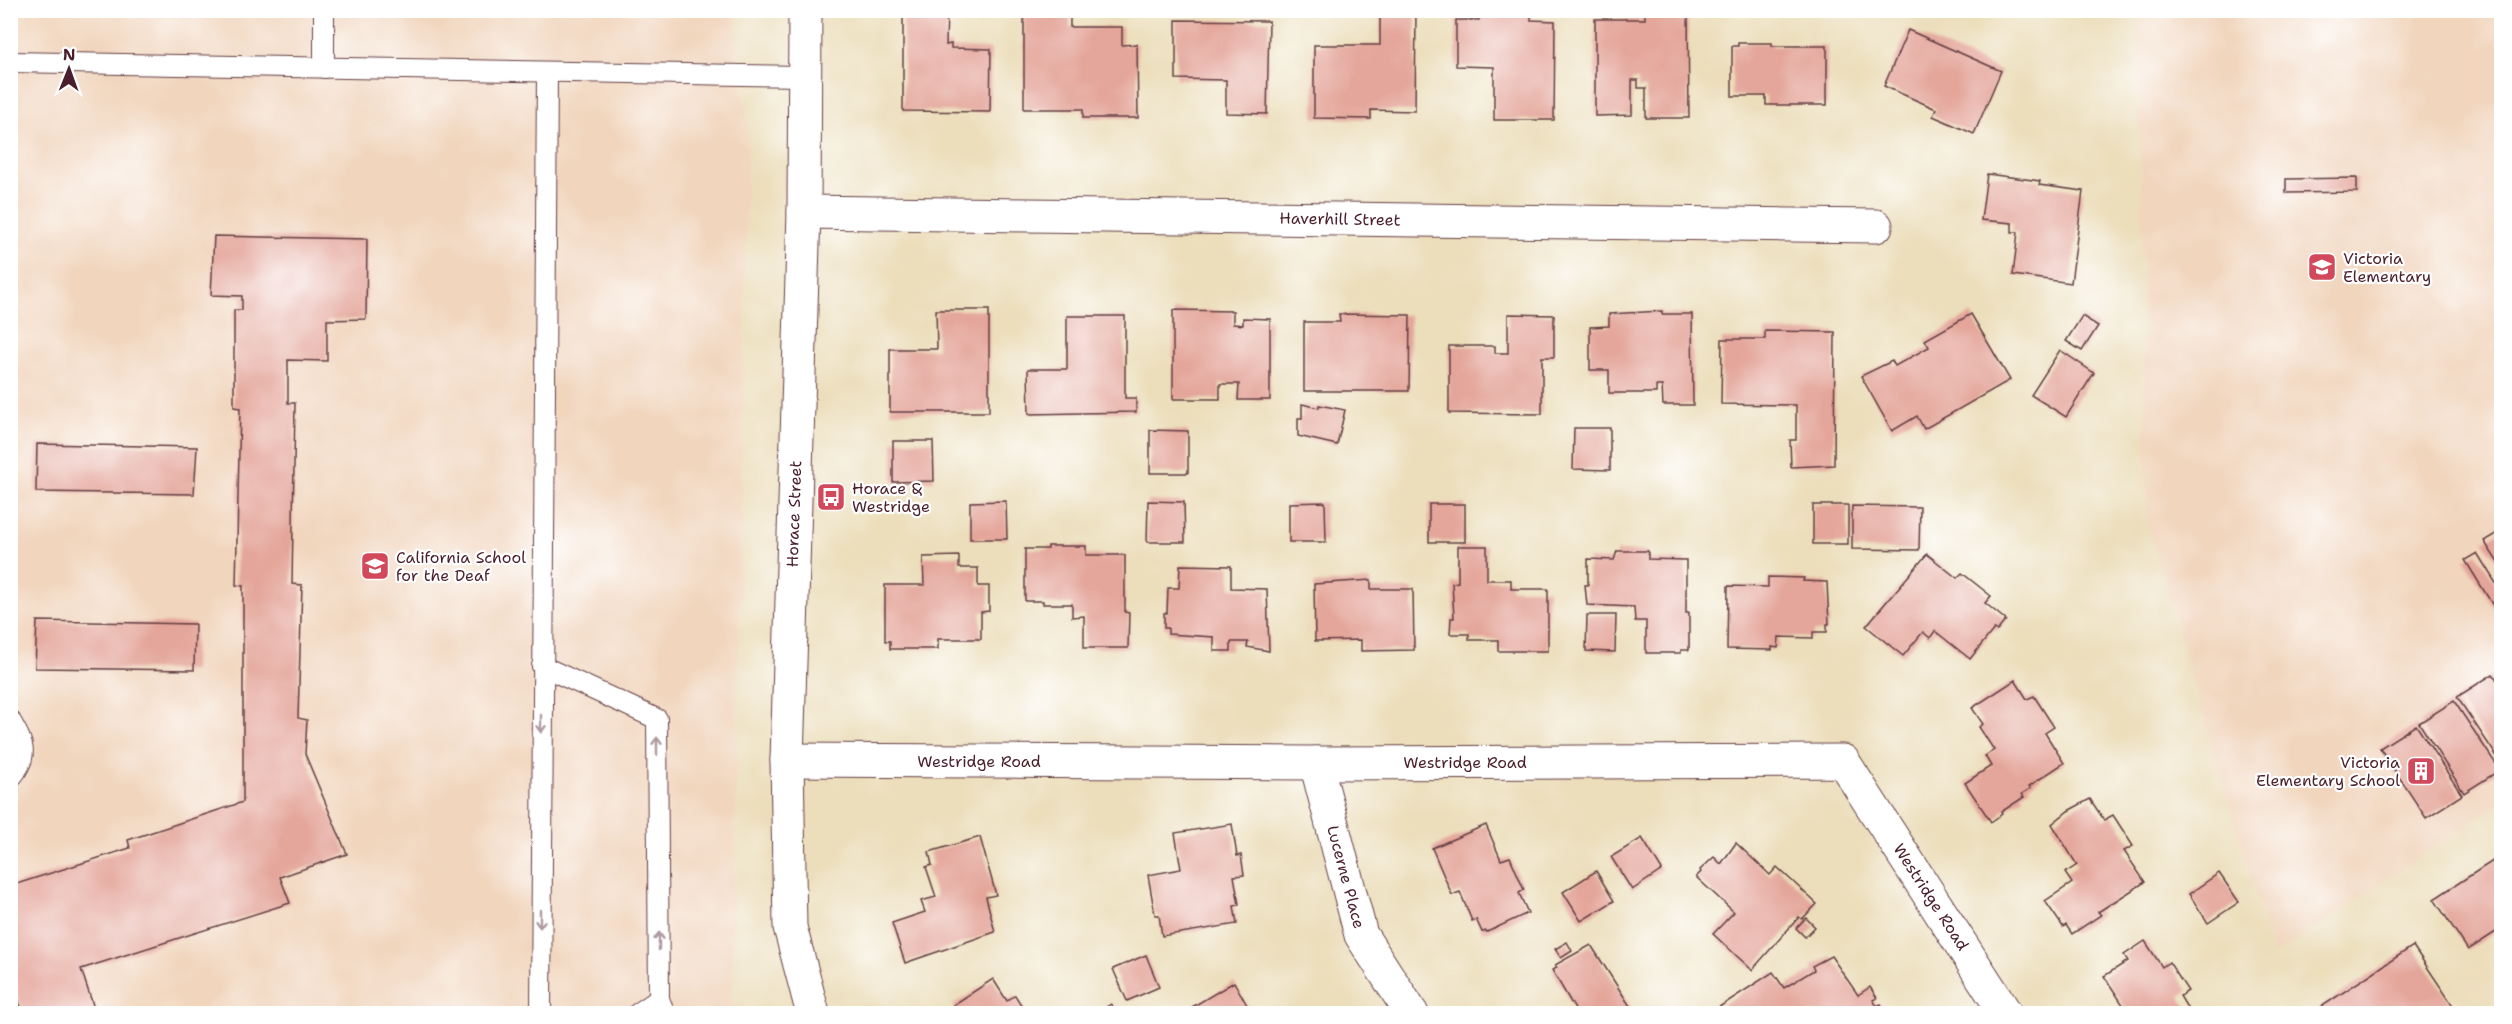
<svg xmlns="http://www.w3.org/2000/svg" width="2512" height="1024" font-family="'Shantell Sans',sans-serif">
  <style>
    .built { fill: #f1d5bd }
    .building { fill: #e4a59a }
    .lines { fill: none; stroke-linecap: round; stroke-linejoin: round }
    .lane-casing { stroke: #623c41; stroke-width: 22 }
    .street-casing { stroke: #623c41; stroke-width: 35 }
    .lane { stroke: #fff; stroke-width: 20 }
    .street { stroke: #fff; stroke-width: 33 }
    .oneway { stroke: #ae9aa0 }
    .labels { text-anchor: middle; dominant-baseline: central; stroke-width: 4.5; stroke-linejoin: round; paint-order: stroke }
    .street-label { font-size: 16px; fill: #4a1f2b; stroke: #fff }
    .poi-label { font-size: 16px; fill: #4a1f2b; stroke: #fff; text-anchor: start }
  </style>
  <rect width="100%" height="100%" fill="#fff"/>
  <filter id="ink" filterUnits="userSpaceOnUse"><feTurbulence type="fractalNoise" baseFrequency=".0167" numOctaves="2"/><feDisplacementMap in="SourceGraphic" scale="12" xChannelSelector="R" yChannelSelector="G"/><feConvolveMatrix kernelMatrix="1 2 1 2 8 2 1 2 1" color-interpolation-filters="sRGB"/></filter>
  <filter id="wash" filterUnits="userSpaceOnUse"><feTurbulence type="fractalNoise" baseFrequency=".008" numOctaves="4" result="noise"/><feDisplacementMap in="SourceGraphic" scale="24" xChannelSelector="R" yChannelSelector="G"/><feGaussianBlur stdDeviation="1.35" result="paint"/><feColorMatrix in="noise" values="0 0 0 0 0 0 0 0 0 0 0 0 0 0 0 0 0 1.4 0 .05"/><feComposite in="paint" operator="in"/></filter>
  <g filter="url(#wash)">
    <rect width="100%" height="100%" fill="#ecdebb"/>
    <!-- built -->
    <g class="built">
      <polygon points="10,11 736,11 736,49 748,124 732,1008 734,1013 11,1013"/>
      <polygon points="2138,11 2501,11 2501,802 2274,956 2147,523"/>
    </g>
    <g id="blocks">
      <!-- building -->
      <g class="building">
        <polygon points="903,10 947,10 946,45 951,44 951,48 991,49 990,112 903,111"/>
        <polygon points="1024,10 1070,10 1070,27 1122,27 1122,45 1137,44 1138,118 1083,118 1083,109 1024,109"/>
        <polygon points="1380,10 1416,10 1415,111 1371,110 1371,119 1314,118 1314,45 1380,45"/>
        <polygon points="1479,10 1531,10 1531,20 1555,21 1554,120 1494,120 1494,67 1456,66 1456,20 1479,20"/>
        <polygon points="1645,10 1688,10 1689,118 1646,118 1646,88 1638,88 1638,80 1632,80 1632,115 1595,116 1595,19 1645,19"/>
        <polygon points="1176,20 1269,21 1267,114 1226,113 1226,80 1176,79"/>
        <polygon points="1908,30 2001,71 1974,134 1933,116 1936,109 1884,86"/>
        <polygon points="1738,43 1772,43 1772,46 1827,46 1827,105 1766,105 1766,96 1732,96 1732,46 1738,46"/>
        <polygon points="1987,174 2040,181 2039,185 2083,191 2071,283 2013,275 2018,232 2012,232 2012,223 1981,220"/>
        <polygon points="2357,178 2357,192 2286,193 2286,179"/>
        <polygon points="214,236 367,239 366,319 327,320 327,361 288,360 288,403 295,403 292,584 302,585 298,718 307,720 305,754 347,854 280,877 290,903 81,969 96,1014 23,1014 10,974 10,886 130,848 128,840 243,802 243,586 236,585 240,408 234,407 234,310 242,310 242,296 211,295"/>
        <polygon points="936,310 989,310 989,412 890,412 890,349 937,349"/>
        <polygon points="1173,310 1233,311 1233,324 1243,325 1243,318 1270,319 1270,400 1238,400 1239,384 1220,384 1220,399 1173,399"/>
        <polygon points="1662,311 1662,314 1692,314 1693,405 1663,405 1662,386 1656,386 1656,393 1609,393 1609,370 1590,370 1590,327 1609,326 1609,314"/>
        <polygon points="1339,314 1410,315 1409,391 1304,391 1304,322 1340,322"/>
        <polygon points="1508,314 1554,315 1554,357 1542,357 1542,414 1449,413 1449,346 1495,346 1495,353 1508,353"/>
        <polygon points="1971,314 2010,380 1924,429 1917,416 1892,431 1861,376 1892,361 1895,366 1929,347 1925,340"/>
        <polygon points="1067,316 1125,316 1125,398 1136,398 1136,412 1029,414 1028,369 1067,369"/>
        <polygon points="2082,316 2098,326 2082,351 2066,341"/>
        <polygon points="1765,331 1835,332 1834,465 1791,467 1790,440 1796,440 1796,405 1721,404 1722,339 1765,339"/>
        <polygon points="2060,350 2094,373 2066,417 2031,395"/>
        <polygon points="1302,404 1319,408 1319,405 1345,410 1337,445 1298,436 1298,418 1302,418"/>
        <polygon points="1574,428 1610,428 1610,470 1573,469"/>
        <polygon points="1150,430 1188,431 1188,473 1150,473"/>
        <polygon points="893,441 933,441 934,481 893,482"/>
        <polygon points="37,444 197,447 194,494 36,492"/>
        <polygon points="1006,501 1007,539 970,539 970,502"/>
        <polygon points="1148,501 1184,502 1185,542 1147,542"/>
        <polygon points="1325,502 1326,542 1289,542 1289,503"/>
        <rect x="1429" y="504" width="36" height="38"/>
        <rect x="1813" y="505" width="35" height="39"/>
        <polygon points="1852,506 1920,507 1919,550 1852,549"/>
        <polygon points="2502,530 2502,569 2484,541"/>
        <polygon points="1048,546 1086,546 1086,555 1125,555 1125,612 1129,613 1128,648 1084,648 1084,616 1072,617 1072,604 1043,604 1043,601 1025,601 1025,549 1048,549"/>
        <polygon points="1458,546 1487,546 1487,580 1511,580 1511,589 1548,589 1548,651 1498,651 1498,640 1469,640 1469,634 1450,634 1451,618 1454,618 1452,583 1458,582"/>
        <polygon points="1617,551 1648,551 1648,559 1686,560 1686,613 1689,613 1689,650 1681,650 1681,653 1646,653 1646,621 1635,621 1634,607 1587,605 1585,585 1588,585 1588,559 1614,560"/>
        <polygon points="2477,553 2502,593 2502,620 2465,560"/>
        <polygon points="1927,554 1957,578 1962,573 1991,596 1985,603 2006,620 1997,631 1994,629 1970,659 1935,631 1930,638 1923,632 1903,656 1866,626"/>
        <polygon points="959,556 959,568 978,568 978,586 989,586 989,611 981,612 981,639 938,639 938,649 890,649 890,641 885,641 885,585 924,585 923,557"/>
        <polygon points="1180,565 1231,566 1231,588 1267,589 1269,651 1247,647 1248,642 1231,642 1231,651 1214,651 1214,637 1168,634 1168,628 1164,628 1164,613 1167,613 1168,588 1179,588"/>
        <polygon points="1768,577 1804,578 1803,581 1827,582 1829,624 1827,624 1827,632 1813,632 1813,638 1779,637 1778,648 1772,647 1772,650 1727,649 1728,586 1768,587"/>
        <polygon points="1371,580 1371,589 1413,589 1414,650 1361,651 1361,640 1315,641 1314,584"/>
        <polygon points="1587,615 1616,615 1615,652 1586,651"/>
        <polygon points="37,621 195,624 194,670 35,668"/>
        <polygon points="2493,674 2502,687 2502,764 2457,697"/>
        <polygon points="2015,680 2027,699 2034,696 2054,727 2045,733 2064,763 2029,786 2031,788 2022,794 2024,797 2001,812 2002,814 1991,822 1965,783 1991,766 1985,756 1994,750 1979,727 1983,724 1972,708"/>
        <polygon points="2454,701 2500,770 2464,793 2419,723"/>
        <polygon points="2416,725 2462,795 2426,818 2380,748"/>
        <polygon points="2090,799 2104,820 2113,815 2133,846 2124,851 2145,882 2098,912 2101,915 2072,934 2066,925 2063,927 2045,901 2072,883 2065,873 2077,865 2052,824 2068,811"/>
        <polygon points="1232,824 1237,856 1241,855 1244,875 1234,876 1239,905 1234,906 1237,924 1162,936 1159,915 1155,915 1148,875 1181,869 1175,833"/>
        <polygon points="1486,825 1501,860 1510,857 1524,890 1519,893 1528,913 1487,932 1486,931 1482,932 1476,919 1472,921 1460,892 1452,895 1432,848"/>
        <polygon points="980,837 996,895 986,897 995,932 905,963 892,923 925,912 921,901 936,897 926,867 932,865 929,852"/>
        <polygon points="1642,838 1662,870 1632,890 1611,857"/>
        <polygon points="1736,843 1770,875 1777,867 1817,904 1802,919 1799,917 1752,970 1713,934 1734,912 1696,877 1701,872 1700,870 1714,857 1721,864"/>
        <polygon points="2502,855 2502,928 2468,950 2434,899"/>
        <polygon points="1596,871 1614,901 1581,921 1563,892"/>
        <polygon points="2219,873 2239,902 2208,923 2189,894"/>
        <polygon points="1806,918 1815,927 1805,937 1796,928"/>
        <polygon points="2145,941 2162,967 2169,962 2188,991 2180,996 2191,1014 2129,1014 2104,976 2128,961 2124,955"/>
        <polygon points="1567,942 1572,951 1561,958 1555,949"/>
        <polygon points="1591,945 1635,1014 1571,1014 1576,1011 1552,970 1557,968 1555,965"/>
        <polygon points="2413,946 2454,1007 2444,1014 2325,1014 2321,1007"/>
        <polygon points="1146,955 1159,987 1127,1001 1113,969"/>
        <polygon points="1831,956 1858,995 1870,987 1877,998 1873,1000 1877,1006 1881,1004 1887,1014 1784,1014 1783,1011 1779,1014 1715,1014 1713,1011 1773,972 1784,988 1814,970 1812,966"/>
        <polygon points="993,979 1007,1001 1015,995 1027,1014 958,1014 953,1005"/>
        <polygon points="1234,982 1252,1014 1196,1014 1192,1007"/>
        <polygon points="1111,1004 1117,1014 1096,1014"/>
      </g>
    </g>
  </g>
  <g filter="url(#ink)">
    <use href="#blocks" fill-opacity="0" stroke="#623c41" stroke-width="1.5"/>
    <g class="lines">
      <!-- lane casing -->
      <g class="lane-casing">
        <g id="lane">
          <polyline points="10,62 804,76"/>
          <polyline points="324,68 324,10"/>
          <polyline points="542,666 657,719 659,999 665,1014"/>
          <path d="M10,720C24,744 30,756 10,779"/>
          <polyline points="541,1014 547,72"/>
          <polyline points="637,1014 659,999"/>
        </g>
      </g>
      <!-- street casing -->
      <g class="street-casing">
        <g id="street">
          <polyline points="805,10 804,212 787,760 790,927 813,1014"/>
          <polyline points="804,212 1876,226"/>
          <polyline points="787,760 1316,763 1843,761 2006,1014"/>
          <polyline points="1316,763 1361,935 1412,1014"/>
        </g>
      </g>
      <!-- lane -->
      <use href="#lane" class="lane"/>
      <!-- street -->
      <use href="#street" class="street"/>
    </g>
    <!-- one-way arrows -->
    <defs><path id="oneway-shaft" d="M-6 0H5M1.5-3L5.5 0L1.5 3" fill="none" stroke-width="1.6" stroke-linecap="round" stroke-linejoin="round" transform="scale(1.5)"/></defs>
    <g class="oneway">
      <use href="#oneway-shaft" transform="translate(541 724) rotate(90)"/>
      <use href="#oneway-shaft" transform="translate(657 746) rotate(-90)"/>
      <use href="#oneway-shaft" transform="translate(540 919) rotate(90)"/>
      <use href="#oneway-shaft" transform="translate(659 941) rotate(-90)"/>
    </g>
  </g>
  <!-- icons -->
  <defs>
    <g id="school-square" transform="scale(1.5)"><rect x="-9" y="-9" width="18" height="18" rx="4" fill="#d1495b" stroke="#fff"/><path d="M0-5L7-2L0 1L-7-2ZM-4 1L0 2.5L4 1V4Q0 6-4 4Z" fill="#fff"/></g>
    <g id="bus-square" transform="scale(1.5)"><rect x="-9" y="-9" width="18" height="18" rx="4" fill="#d1495b" stroke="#fff"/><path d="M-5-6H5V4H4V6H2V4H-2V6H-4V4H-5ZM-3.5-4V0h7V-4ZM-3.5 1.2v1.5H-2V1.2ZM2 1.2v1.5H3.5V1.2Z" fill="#fff"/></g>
    <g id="building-square" transform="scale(1.5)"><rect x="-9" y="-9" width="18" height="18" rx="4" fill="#d1495b" stroke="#fff"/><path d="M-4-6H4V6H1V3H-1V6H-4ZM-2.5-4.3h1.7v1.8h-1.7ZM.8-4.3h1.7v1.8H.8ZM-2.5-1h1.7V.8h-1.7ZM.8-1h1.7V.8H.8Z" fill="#fff"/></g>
  </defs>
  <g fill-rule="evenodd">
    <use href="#school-square" x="2322" y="267"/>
    <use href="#bus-square" x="831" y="497"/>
    <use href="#school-square" x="375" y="566"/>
    <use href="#building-square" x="2421" y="771"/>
  </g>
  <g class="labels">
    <!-- street labels -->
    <g class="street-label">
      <text transform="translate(1340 219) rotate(1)">Haverhill Street</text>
      <text transform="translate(794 514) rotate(-88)">Horace Street</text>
      <text x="979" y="761">Westridge Road</text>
      <text x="1465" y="762">Westridge Road</text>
      <text transform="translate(1346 877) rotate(75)">Lucerne Place</text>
      <text transform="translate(1931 897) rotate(57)">Westridge Road</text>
    </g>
    <!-- poi labels -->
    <g class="poi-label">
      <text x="2343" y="258">Victoria<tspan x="2343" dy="18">Elementary</tspan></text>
      <text x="852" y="488">Horace &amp;<tspan x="852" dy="18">Westridge</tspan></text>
      <text x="396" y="557">California School<tspan x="396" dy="18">for the Deaf</tspan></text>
      <text x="2400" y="762" text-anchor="end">Victoria<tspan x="2400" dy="18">Elementary School</tspan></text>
    </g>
  </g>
  <!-- margin -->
  <rect width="2512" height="1024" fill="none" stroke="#fff" stroke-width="36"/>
  <!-- north arrow -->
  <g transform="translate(69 69) rotate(1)" stroke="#ffffff" stroke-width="4.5" paint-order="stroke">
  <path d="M0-4.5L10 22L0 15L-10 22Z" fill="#4a1f2b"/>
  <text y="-9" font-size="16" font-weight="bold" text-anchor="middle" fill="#4a1f2b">N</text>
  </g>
</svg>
